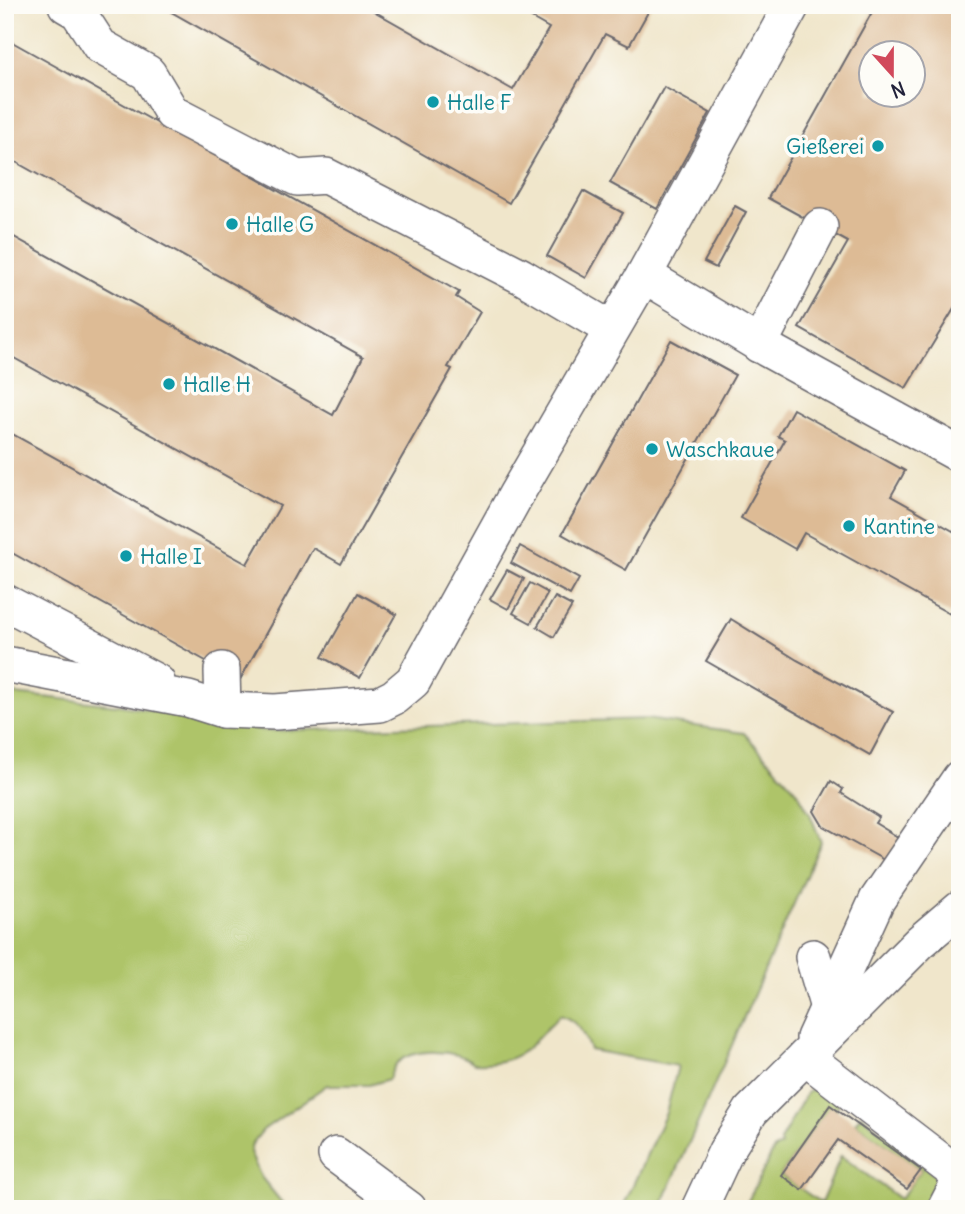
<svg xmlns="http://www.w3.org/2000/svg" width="965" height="1214" font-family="Delius,sans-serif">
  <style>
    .green { fill: #aec469; stroke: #687352; stroke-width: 2 }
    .building { fill: #ddbb95; fill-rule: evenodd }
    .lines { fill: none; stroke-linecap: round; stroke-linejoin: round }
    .minor-casing { stroke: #6a676d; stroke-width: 38 }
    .minor { stroke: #fff; stroke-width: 35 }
    .culture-dot { fill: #0f9aa8; stroke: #fdfcf7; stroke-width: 2.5 }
    .labels { text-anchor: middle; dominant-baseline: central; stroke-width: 7; stroke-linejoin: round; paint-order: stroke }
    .culture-label { font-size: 21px; fill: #0d838f; stroke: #fdfcf7; text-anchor: start }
  </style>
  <rect width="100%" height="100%" fill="#fdfcf7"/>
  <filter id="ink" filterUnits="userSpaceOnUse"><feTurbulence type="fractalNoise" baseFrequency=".0143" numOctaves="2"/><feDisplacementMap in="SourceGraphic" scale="14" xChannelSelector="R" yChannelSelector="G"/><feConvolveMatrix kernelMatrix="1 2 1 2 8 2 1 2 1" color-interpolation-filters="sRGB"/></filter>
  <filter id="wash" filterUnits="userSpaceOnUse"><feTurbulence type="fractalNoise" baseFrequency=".00686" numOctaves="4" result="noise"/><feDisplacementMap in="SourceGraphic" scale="28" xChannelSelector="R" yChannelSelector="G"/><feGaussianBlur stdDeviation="1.57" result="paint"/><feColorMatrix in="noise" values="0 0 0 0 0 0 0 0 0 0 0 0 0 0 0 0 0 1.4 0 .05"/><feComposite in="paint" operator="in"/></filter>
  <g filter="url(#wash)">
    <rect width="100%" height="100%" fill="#f0e6cb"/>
    <!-- green -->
    <g class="green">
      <path d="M5,693L118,705L268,731L646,719L744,733L797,791L810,814L821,842L660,1209H622L666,1113L678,1066L590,1050C583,1032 579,1022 560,1015C528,1046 523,1065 474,1063C457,1049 413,1047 396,1064C393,1068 391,1074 389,1079L369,1085H327L263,1130L252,1144L250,1153L261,1177L287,1209H5Z"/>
      <polygon points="821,1087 840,1101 836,1110 830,1106 781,1175 821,1203 841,1156 900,1199 921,1170 855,1123 861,1115 938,1178 935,1199 930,1209 744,1209 774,1149 781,1146 780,1141 807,1092"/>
    </g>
    <g id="blocks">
      <!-- building -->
      <g class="building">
        <polygon points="159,5 363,5 513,90 549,28 509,5 652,5 629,46 605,34 509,203"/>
        <path d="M876,5H960V299L906,388L799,328L848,242L768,198ZM870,52H912V94H870Z"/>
        <polygon points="5,38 459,292 456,297 480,312 448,367 452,369 341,564 313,548 240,680 5,549 5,430 247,564 280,506 5,353 5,232 333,415 363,357 5,156"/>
        <polygon points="664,87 710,113 657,209 610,183"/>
        <polygon points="583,191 623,213 586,278 547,256"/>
        <polygon points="735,206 746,212 716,268 704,262"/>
        <polygon points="671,340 735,375 626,570 562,534"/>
        <polygon points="793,409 905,471 891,496 960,535 960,596 950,614 804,533 795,549 741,518 785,440 778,436"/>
        <polygon points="520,546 579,579 570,595 511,563"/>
        <polygon points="507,570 524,579 508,609 490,599"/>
        <polygon points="530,583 548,593 531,623 513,613"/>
        <polygon points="358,593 396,614 360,678 322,657"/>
        <polygon points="555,597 572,606 554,637 537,627"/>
        <polygon points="731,619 797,660 893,712 870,755 706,661"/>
        <polygon points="831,781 843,789 841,793 879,817 875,823 901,839 886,861 823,826 814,811"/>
        <polygon points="830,1105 921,1170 907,1189 838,1140 802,1190 781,1175"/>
      </g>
    </g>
  </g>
  <g filter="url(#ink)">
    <use href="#blocks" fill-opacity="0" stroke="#6a676d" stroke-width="2"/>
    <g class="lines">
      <!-- minor casing -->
      <g class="minor-casing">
        <g id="minor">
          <polyline points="66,5 78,12 100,46 148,73 172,113 297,178 326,176 521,276 611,329"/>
          <polyline points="644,275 767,349 960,455"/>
          <polyline points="759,345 820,227"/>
          <polyline points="5,602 157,682"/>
          <polyline points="5,664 188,699 223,710 275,712 380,704 394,697 413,681 517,493 644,275 792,5"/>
          <polyline points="222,670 223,710"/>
          <polyline points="813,957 828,1008"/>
          <polyline points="814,1038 877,900 960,778"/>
          <polyline points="805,1057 960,1176"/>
          <polyline points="336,1155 409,1209"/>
          <polyline points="699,1209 726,1151 751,1111 920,942 960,908"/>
          <polyline points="945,1209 960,1180"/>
        </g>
      </g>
      <!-- minor -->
      <use href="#minor" class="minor"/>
    </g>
  </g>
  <!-- markers -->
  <g class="culture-dot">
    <circle cx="433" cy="102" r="7"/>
    <circle cx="878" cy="146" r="7"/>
    <circle cx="232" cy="224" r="7"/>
    <circle cx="169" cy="384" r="7"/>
    <circle cx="652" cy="449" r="7"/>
    <circle cx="849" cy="526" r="7"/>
    <circle cx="126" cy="556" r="7"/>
  </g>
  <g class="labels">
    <!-- culture labels -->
    <g class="culture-label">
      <text x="447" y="102">Halle F</text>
      <text x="864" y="146" text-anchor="end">Gießerei</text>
      <text x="246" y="224">Halle G</text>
      <text x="183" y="384">Halle H</text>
      <text x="666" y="449">Waschkaue</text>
      <text x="863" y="526">Kantine</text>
      <text x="140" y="556">Halle I</text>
    </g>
  </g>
  <!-- margin -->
  <rect width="965" height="1214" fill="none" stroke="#fdfcf7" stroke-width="28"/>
  <!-- north arrow -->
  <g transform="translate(892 74) rotate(159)"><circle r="33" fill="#fdfcf7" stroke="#a5a5ac" stroke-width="2"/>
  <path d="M0-5L12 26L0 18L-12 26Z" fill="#d1495b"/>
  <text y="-10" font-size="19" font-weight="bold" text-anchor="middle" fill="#22223b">N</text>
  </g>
</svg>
